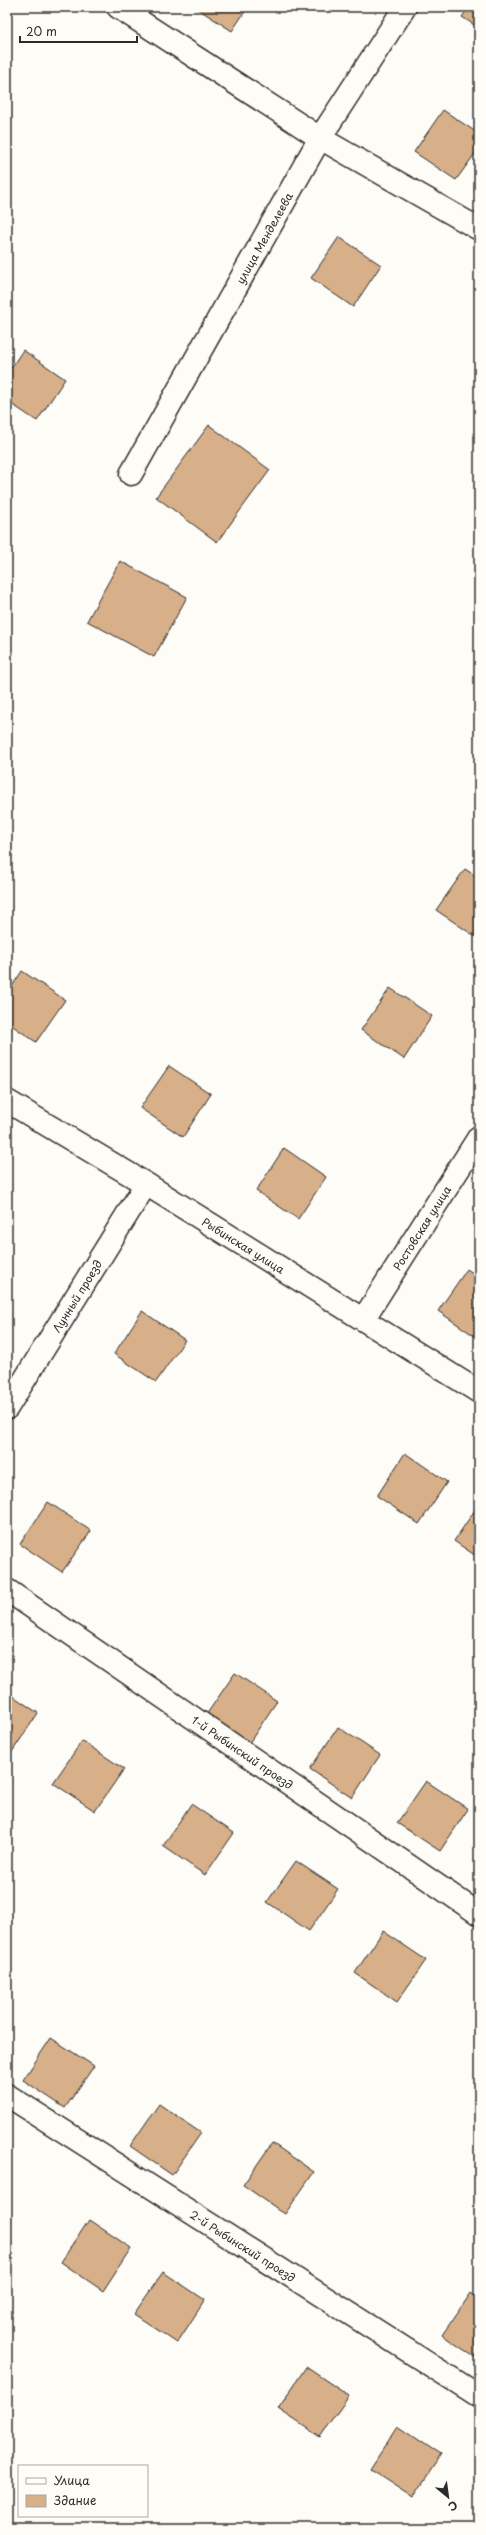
<svg xmlns="http://www.w3.org/2000/svg" width="486" height="2535" font-family="'Playpen Sans',sans-serif">
  <style>
    .building { fill: #d7af88; stroke: #2b2b2b }
    .lines { fill: none; stroke-linecap: round; stroke-linejoin: round }
    .minor-casing { stroke: #2b2b2b; stroke-width: 25 }
    .minor { stroke: #fdfcf7; stroke-width: 22 }
    .labels { text-anchor: middle; dominant-baseline: central; stroke-width: 3; stroke-linejoin: round; paint-order: stroke }
    .street-label { font-size: 11px; fill: #2b2b2b; stroke: #fdfcf7 }
  </style>
  <rect width="100%" height="100%" fill="#fdfcf7"/>
  <filter id="ink" filterUnits="userSpaceOnUse"><feTurbulence type="fractalNoise" baseFrequency=".025" numOctaves="2"/><feDisplacementMap in="SourceGraphic" scale="8" xChannelSelector="R" yChannelSelector="G"/><feConvolveMatrix kernelMatrix="1 2 1 2 8 2 1 2 1" color-interpolation-filters="sRGB"/></filter>
  <g filter="url(#ink)">
    <!-- building -->
    <g class="building">
      <polygon points="195,7 248,7 232,31"/>
      <polygon points="469,7 479,7 479,28 462,17"/>
      <polygon points="443,110 479,134 479,148 456,180 414,152"/>
      <polygon points="339,237 381,265 353,307 311,278"/>
      <polygon points="23,350 65,379 37,421 7,401 7,374"/>
      <polygon points="209,425 270,470 217,542 156,497"/>
      <polygon points="120,561 187,597 154,657 87,621"/>
      <polygon points="465,869 479,878 479,939 436,910"/>
      <polygon points="22,971 65,1000 36,1042 7,1022 7,994"/>
      <polygon points="390,988 432,1016 404,1059 361,1030"/>
      <polygon points="169,1066 211,1094 183,1137 140,1108"/>
      <polygon points="284,1148 326,1177 298,1219 256,1191"/>
      <polygon points="467,1269 479,1277 479,1339 438,1311"/>
      <polygon points="142,1311 185,1340 156,1382 114,1354"/>
      <polygon points="405,1453 447,1482 419,1524 377,1496"/>
      <polygon points="48,1502 91,1531 62,1572 20,1544"/>
      <polygon points="479,1504 479,1558 454,1541"/>
      <polygon points="235,1673 277,1701 249,1743 206,1715"/>
      <polygon points="7,1692 38,1713 10,1755 7,1754"/>
      <polygon points="338,1727 380,1755 352,1798 310,1769"/>
      <polygon points="82,1741 124,1769 95,1811 53,1783"/>
      <polygon points="426,1781 468,1809 440,1851 397,1823"/>
      <polygon points="191,1804 234,1833 205,1875 163,1846"/>
      <polygon points="296,1861 338,1889 309,1931 267,1902"/>
      <polygon points="383,1931 426,1960 397,2002 355,1973"/>
      <polygon points="51,2038 94,2066 65,2108 23,2080"/>
      <polygon points="159,2104 201,2133 172,2175 130,2146"/>
      <polygon points="272,2143 314,2172 285,2214 243,2185"/>
      <polygon points="89,2220 131,2248 103,2291 61,2262"/>
      <polygon points="163,2272 205,2300 177,2343 134,2314"/>
      <polygon points="471,2293 479,2299 479,2360 442,2335"/>
      <polygon points="306,2367 349,2396 320,2437 278,2409"/>
      <polygon points="398,2426 441,2455 413,2497 370,2469"/>
    </g>
    <g class="lines">
      <!-- minor casing -->
      <g class="minor-casing">
        <g id="minor">
          <polyline points="118,7 320,138 479,229"/>
          <path id="s1" d="M131,474L320,138L405,7"/>
          <path id="s2" d="M7,1101L146,1184L479,1392"/>
          <path id="s3" d="M364,1318L479,1137"/>
          <path id="s4" d="M7,1408L146,1184"/>
          <path id="s5" d="M7,1590L479,1914"/>
          <path id="s6" d="M7,2095L479,2396"/>
        </g>
      </g>
      <!-- minor -->
      <use href="#minor" class="minor"/>
    </g>
  </g>
  <g class="labels">
    <!-- street labels -->
    <g class="street-label">
      <text stroke="none"><textPath href="#s1" startOffset="271">улица Менделеева</textPath></text>
      <text stroke="none"><textPath href="#s3" startOffset="107">Ростовская улица</textPath></text>
      <text stroke="none"><textPath href="#s2" startOffset="277">Рыбинская улица</textPath></text>
      <text stroke="none"><textPath href="#s4" startOffset="132">Лунный проезд</textPath></text>
      <text stroke="none"><textPath href="#s5" startOffset="286">1-й Рыбинский проезд</textPath></text>
      <text stroke="none"><textPath href="#s6" startOffset="280">2-й Рыбинский проезд</textPath></text>
    </g>
  </g>
  <!-- margin -->
  <rect width="486" height="2535" fill="none" stroke="#fdfcf7" stroke-width="24"/>
  <rect x="12" y="12" width="462" height="2511" fill="none" stroke="#2b2b2b" stroke-width="1.5" filter="url(#ink)"/>
  <!-- legend -->
  <rect x="18" y="2465" width="130" height="52" fill="#fdfcf7" stroke="#a9a8a5"/>
  <rect x="26" y="2478" width="20" height="6" fill="#fdfcf7" stroke="#a9a8a5"/>
  <text x="54" y="2485" font-size="12" fill="#2b2b2b">Улица</text>
  <rect x="26" y="2495" width="20" height="12" fill="#d7af88" stroke="#a9a8a5"/>
  <text x="54" y="2505" font-size="12" fill="#2b2b2b">Здание</text>
  <!-- north arrow -->
  <g transform="translate(448 2497) rotate(151)" stroke="#fdfcf7" stroke-width="3" paint-order="stroke">
  <path d="M0-3L7 15L0 10L-7 15Z" fill="#2b2b2b"/>
  <text y="-6" font-size="11" font-weight="bold" text-anchor="middle" fill="#2b2b2b">С</text>
  </g>
  <!-- scale -->
  <path d="M20 36v6h117v-6" fill="none" stroke="#2b2b2b" stroke-width="2"/>
  <text x="26" y="36" font-size="12" fill="#2b2b2b" stroke="#fdfcf7" stroke-width="3" paint-order="stroke">20 m</text>
</svg>
